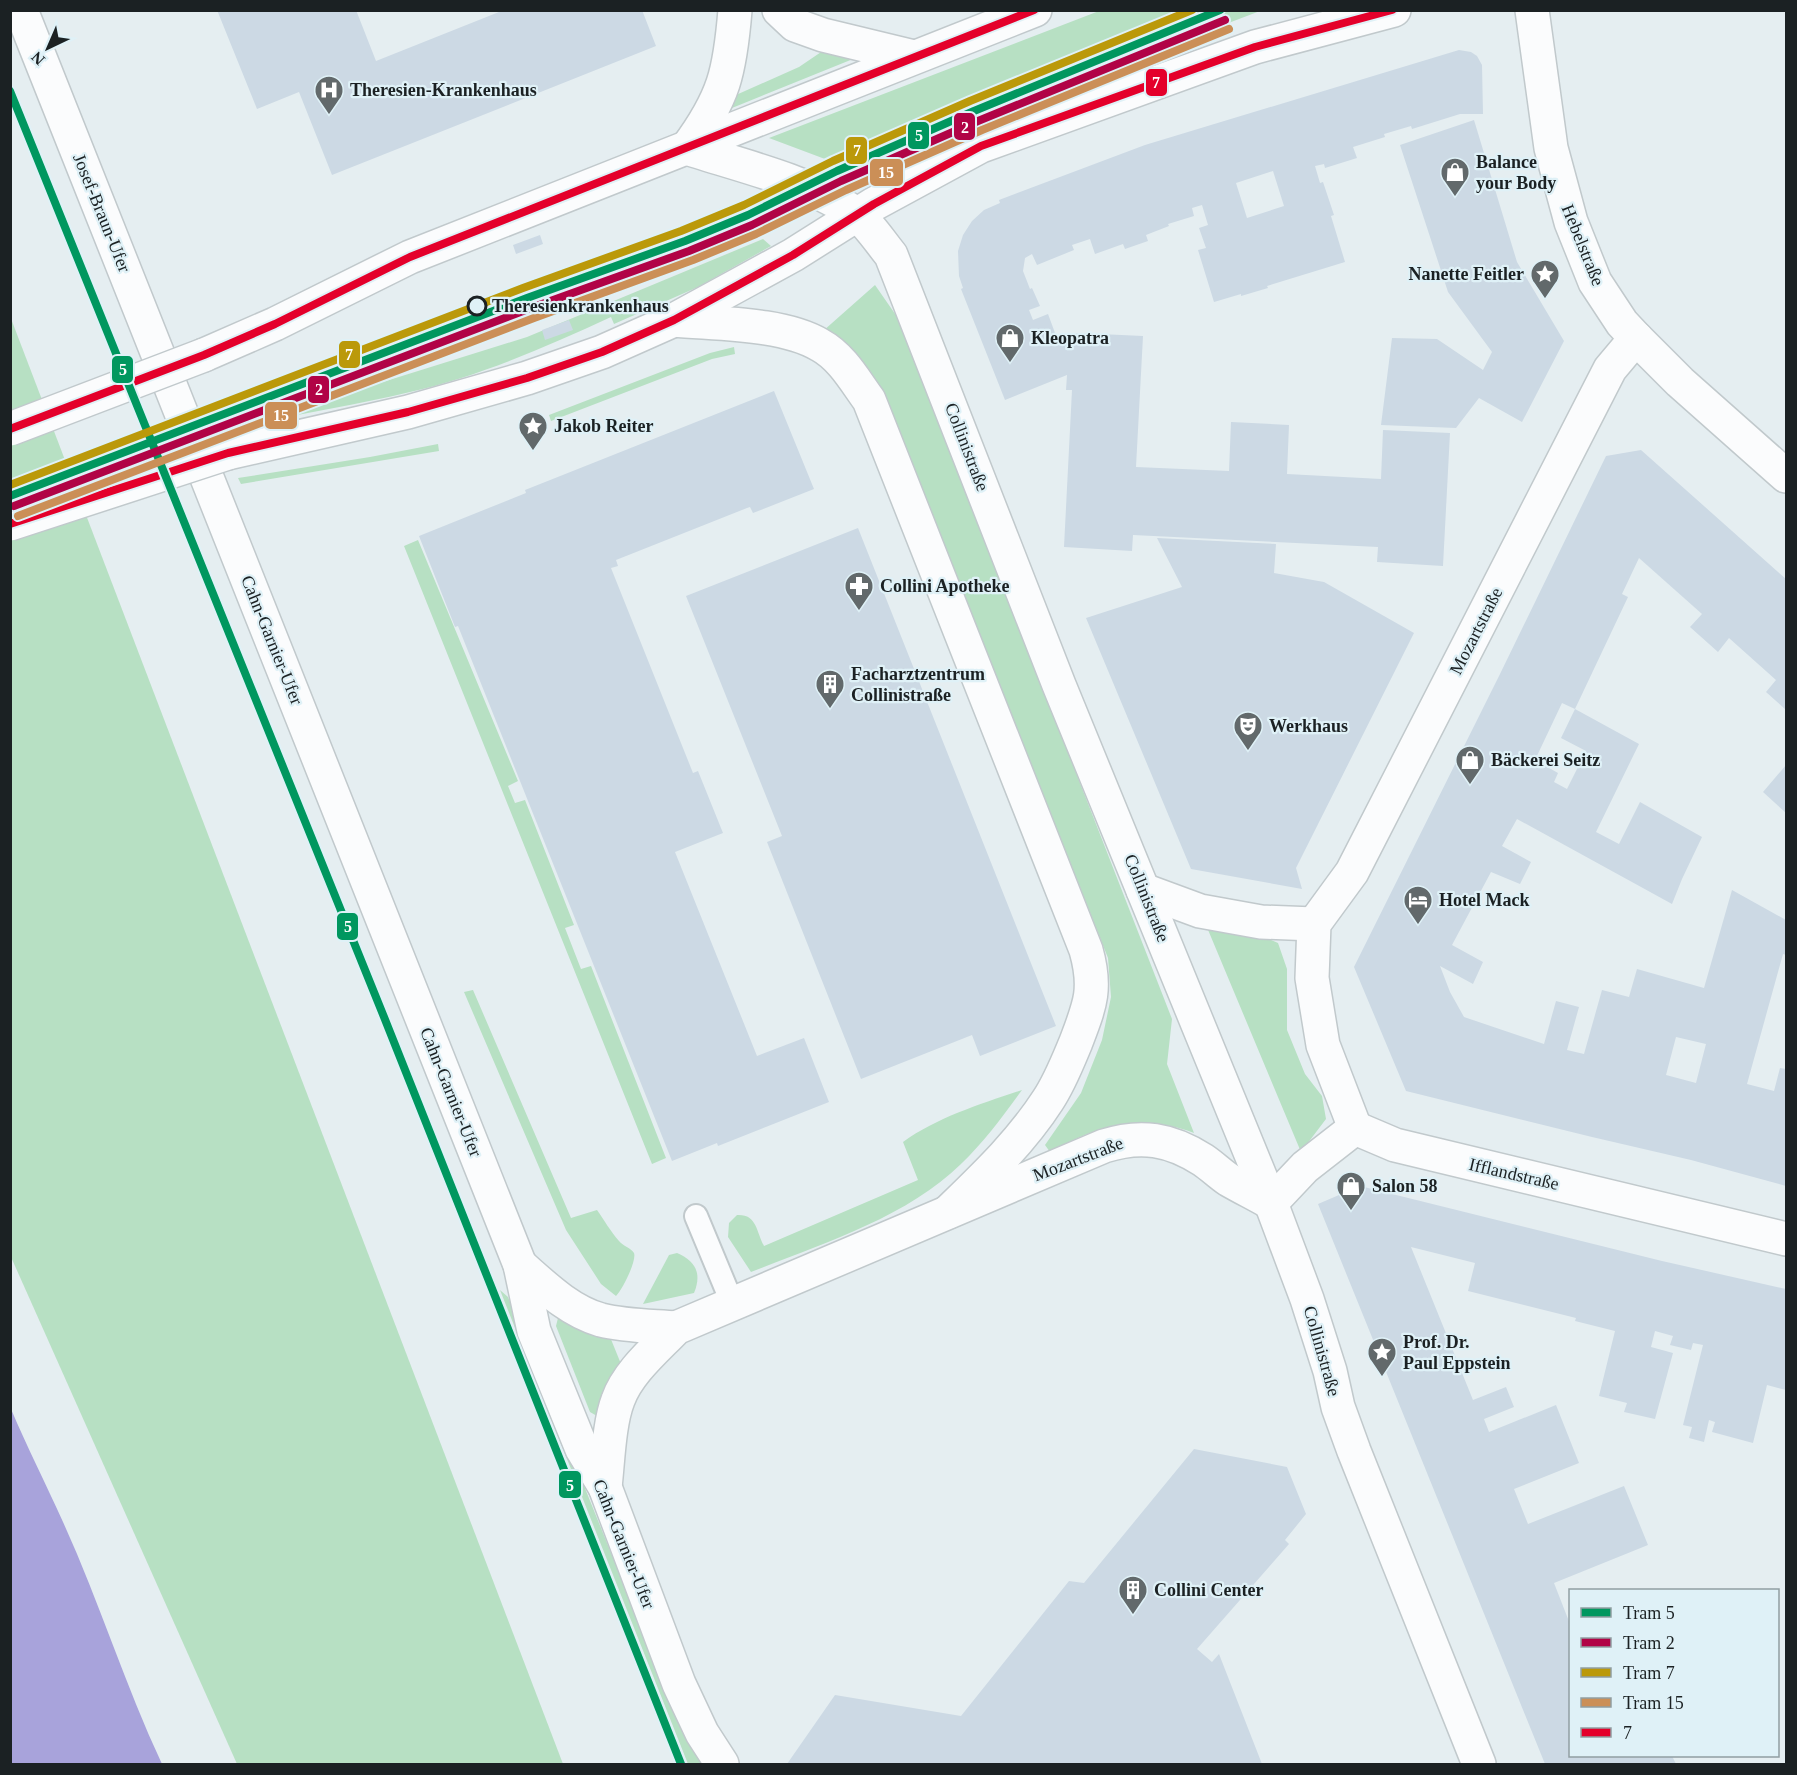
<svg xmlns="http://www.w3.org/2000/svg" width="1797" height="1775" font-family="'Times New Roman',serif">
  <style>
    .green { fill: #b7e0c3 }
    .water { fill: #a8a3db }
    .building { fill: #ccd9e4; fill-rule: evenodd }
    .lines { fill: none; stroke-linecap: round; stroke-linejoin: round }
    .lane-casing { stroke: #c1c9cc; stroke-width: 26 }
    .street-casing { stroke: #c1c9cc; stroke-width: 36 }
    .secondary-casing { stroke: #c1c9cc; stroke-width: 36 }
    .primary-casing { stroke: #c1c9cc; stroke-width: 36 }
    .lane { stroke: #fbfcfd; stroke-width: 22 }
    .street { stroke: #fbfcfd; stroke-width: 33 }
    .secondary { stroke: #fbfcfd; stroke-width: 33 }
    .primary { stroke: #fbfcfd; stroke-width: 33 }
    .primary-bridge-casing { stroke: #c1c9cc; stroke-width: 36; stroke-linecap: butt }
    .primary-bridge { stroke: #fbfcfd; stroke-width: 33 }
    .bus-1-casing { stroke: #dff1f7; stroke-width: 12 }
    .bus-1 { stroke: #e4002b; stroke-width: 8 }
    .tram-1-casing { stroke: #dff1f7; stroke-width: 12 }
    .tram-2-casing { stroke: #dff1f7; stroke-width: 12 }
    .tram-3-casing { stroke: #dff1f7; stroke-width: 12 }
    .tram-4-casing { stroke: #dff1f7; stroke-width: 12 }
    .tram-1 { stroke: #00975f; stroke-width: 8 }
    .tram-2 { stroke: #b10346; stroke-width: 8 }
    .tram-3 { stroke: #bb990a; stroke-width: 8 }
    .tram-4 { stroke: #cb8f57; stroke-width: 8 }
    .stop-dot { fill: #dff1f7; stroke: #1b2123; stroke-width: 3 }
    .labels { text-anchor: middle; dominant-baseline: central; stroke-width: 4.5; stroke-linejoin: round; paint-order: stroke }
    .poi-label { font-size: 18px; font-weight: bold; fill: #1b2123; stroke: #dff1f7; text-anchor: start }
    .street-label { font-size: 18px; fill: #1b2123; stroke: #dff1f7 }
    .stop-label { font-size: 18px; font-weight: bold; fill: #1b2123; stroke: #dff1f7; text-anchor: start }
    .line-badge { stroke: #dff1f7; stroke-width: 2 }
    .badge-label { font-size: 16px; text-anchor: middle; font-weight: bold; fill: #fff }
  </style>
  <rect width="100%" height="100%" fill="#e5eef1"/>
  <!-- green -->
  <g class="green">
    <polygon points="1099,11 1260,11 1150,53 968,130 873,177 769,138"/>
    <polygon points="827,48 853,59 732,108 725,108 727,99 799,67"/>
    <path d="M763,239L771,246L698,287L614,324L611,317C546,347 480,376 410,392C356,405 300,414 244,425L302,395L306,406L527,337Z"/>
    <path d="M875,285L900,321L1172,1019L1167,1064L1194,1133C1141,1113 1098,1125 1050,1152L1045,1145L1081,1093L1102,1040L1111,997L1108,958L883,391C863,358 856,351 823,331Z"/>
    <polygon points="10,316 563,1764 237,1764 11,1257"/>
    <polygon points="734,347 735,354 712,359 551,421 549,415 710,353"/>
    <polygon points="438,444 439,451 241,484 238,478 370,457"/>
    <polygon points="418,540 518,781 508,786 515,803 525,800 574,925 565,928 581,969 591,966 666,1158 652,1164 404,546"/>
    <polygon points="1206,925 1257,934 1278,943 1287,969 1287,1030 1305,1074 1322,1096 1326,1119 1301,1152"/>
    <path d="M473,990L571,1218L597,1210C604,1220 611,1232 619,1241C623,1246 631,1248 634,1253C637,1261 622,1290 616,1296L601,1284L566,1230L464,992Z"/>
    <path d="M1022,1090C1003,1116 984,1142 961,1164C906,1218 821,1244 751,1272L728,1237L729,1223L737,1215C757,1214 756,1231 764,1246L918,1180L903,1142C938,1117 981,1104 1022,1090Z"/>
    <path d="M677,1253C696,1261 702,1274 694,1293L643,1304L669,1255Z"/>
    <polygon points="500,1290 508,1297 667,1692 707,1764 688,1764"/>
    <polygon points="562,1316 608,1332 621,1364 597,1416 590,1412 556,1326 558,1318"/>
  </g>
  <!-- water -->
  <path class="water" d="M11,1409C27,1447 46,1484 63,1522C99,1601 125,1685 162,1764H11Z"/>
  <!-- building -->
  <g class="building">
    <polygon points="217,10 356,10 376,61 504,10 642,10 656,46 332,175 299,92 257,109"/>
    <path d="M1459,50L1471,52L1477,56L1482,65L1483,114H1460L1412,129L1411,126L1384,134L1385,137L1353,147L1357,158L1325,168L1324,164L1315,166L1320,183L1323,182L1334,215L1331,216L1345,262L1267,286L1268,288L1241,296V294L1214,302L1198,250L1206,248L1199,228L1208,225L1202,205L1192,208L1194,216L1168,224L1169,226L1146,235L1148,241L1125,249L1123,244L1095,254L1090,239L1072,245L1074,250L1037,265L1032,254L1025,258L1023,271L1030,289L1032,288L1040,306L1029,310L1033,320L1048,314L1058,341L1078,333L1143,336L1136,467L1229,471L1231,422L1289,425L1287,474L1381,479L1383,430L1450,433L1443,566L1377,562L1378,547L1133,535L1132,551L1064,547L1072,390H1066L1067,375L1005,400L961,289L963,288L959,276L958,251L963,235L972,221L984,210L1000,203L999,200L1145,145ZM1273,171L1284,206L1247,218L1236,183Z"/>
    <polygon points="1474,120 1517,262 1564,341 1522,422 1479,398 1456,428 1381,425 1392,338 1437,339 1483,370 1492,352 1448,292 1400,145"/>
    <polygon points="540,235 543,244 516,254 513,245"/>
    <polygon points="569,320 573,330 545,340 542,330"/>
    <polygon points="774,391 814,489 753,513 750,507 747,508 616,560 618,566 611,568 693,773 698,771 723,833 675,852 757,1056 804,1038 829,1102 718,1146 717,1143 672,1161 458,626 455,627 419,536 526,493 525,490"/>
    <path d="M1641,450L1786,579V707L1785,709L1766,692L1776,680L1729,638L1718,652L1690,627L1702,614L1639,558L1622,594L1628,597L1575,709L1639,744L1596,832L1619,844L1640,802L1702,837L1682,879L1672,904L1517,819L1502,846L1531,862L1520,884L1491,872L1452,945L1483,962L1473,984L1440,966L1450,992L1464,1017L1544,1044L1556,1001L1579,1007L1567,1050L1584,1054L1602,990L1629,997L1637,969L1704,988L1732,890L1786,920V955L1783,954L1747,1084L1774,1091L1780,1068L1786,1069V1186L1691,1160L1592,1137L1406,1091L1354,967L1500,674L1606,456ZM1562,703L1575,709L1561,738L1586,751L1567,789L1554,782L1558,773L1535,760ZM1676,1037L1706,1044L1696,1083L1666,1075Z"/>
    <polygon points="858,528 1056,1026 980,1056 972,1035 861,1079 767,842 782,836 686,596"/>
    <polygon points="1157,538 1276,544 1274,573 1324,582 1414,633 1296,868 1302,889 1191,869 1086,618 1182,587"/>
    <polygon points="1786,765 1786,813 1763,792"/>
    <polygon points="1360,1186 1662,1261 1786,1289 1786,1390 1767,1385 1753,1443 1712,1432 1715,1422 1709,1420 1704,1442 1689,1438 1692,1427 1683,1425 1703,1345 1693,1343 1691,1350 1670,1345 1673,1336 1655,1331 1651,1347 1673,1353 1655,1419 1624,1412 1627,1403 1599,1396 1615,1331 1575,1321 1576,1318 1468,1291 1475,1263 1411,1247 1473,1400 1506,1387 1514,1407 1484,1419 1489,1432 1556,1405 1579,1463 1514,1489 1528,1524 1624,1486 1648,1545 1554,1583 1570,1624 1570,1756 1672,1756 1676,1764 1545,1764 1318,1204"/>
    <polygon points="1194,1449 1287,1467 1306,1514 1285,1540 1289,1544 1197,1649 1212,1662 1219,1654 1262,1764 787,1764 835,1695 961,1716 1069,1581 1084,1583"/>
  </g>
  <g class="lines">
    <!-- lane casing -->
    <g class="lane-casing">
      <polyline id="lane" points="696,1216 733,1305"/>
    </g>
    <!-- street casing -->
    <g class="street-casing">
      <g id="street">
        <polyline points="779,10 795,25 823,35 914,57"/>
        <polyline points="1532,10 1551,148 1571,222 1595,282 1622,323 1636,338 1680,382 1786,476"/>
        <path d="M687,148C724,98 730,72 735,10"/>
        <polyline points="1143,890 1200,911 1261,922 1314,924"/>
        <polyline points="1355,1128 1323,1045 1312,978 1314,924 1352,872 1610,369 1636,338"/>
        <polyline points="1355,1128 1395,1145 1786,1239"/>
        <polyline points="1271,1203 1305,1167 1355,1128"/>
      </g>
    </g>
    <!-- secondary casing -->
    <g class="secondary-casing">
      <g id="secondary">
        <polyline points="21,10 520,1265 534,1331 582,1449 605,1487 679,1684 702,1733 722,1764"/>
        <path d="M687,148C738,165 801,179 847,208C865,218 878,239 891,255L1059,685L1271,1203L1307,1299L1330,1371L1338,1407L1354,1451L1479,1764"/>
        <path d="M674,320C718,324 783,323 820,345C842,357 855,381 869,400L1086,950C1097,989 1090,1005 1076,1042C1068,1061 1060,1082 1048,1100C1021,1142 984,1177 948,1212"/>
        <path d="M520,1265C544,1286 569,1311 601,1320C625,1326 651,1326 676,1328"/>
        <path d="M605,1487C608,1461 609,1423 618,1400C628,1372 656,1349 676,1328L1104,1146C1141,1134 1170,1139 1203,1160C1212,1166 1220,1174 1229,1180C1243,1188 1257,1195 1271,1203"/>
      </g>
    </g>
    <!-- primary casing -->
    <g class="primary-casing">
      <g id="primary">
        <polyline points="204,355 275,324 410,257 1035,10"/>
        <polyline points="228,453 408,412 527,378 602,352 674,320 793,255 874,204 981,146 1255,47 1394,10"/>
      </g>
    </g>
    <!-- lane -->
    <use href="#lane" class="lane"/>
    <!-- street -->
    <use href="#street" class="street"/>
    <!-- secondary -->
    <use href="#secondary" class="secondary"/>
    <!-- primary -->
    <use href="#primary" class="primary"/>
    <!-- primary-bridge casing -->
    <g class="primary-bridge-casing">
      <g id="primary-bridge">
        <polyline points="10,429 204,355"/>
        <polyline points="10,524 228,453"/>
      </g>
    </g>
    <!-- primary-bridge -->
    <use href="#primary-bridge" class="primary-bridge"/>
    <!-- bus-1 casing -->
    <g class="bus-1-casing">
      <g id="bus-1">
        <polyline points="10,429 204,355 275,324 410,257 1034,10"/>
        <polyline points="10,524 228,453 408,412 527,378 602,352 674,320 793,255 874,204 981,146 1255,47 1392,10"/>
      </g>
    </g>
    <!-- bus-1 -->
    <use href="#bus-1" class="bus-1"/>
    <!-- tram-1 casing -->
    <g class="tram-1-casing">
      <g id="tram-1">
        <polyline points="10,91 384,1017 681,1764"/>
        <polyline points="10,496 527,298 685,241 748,215 837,171 974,111 1220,10"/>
      </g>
    </g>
    <!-- tram-2 casing -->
    <g class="tram-2-casing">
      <polyline id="tram-2" points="14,506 531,308 689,251 752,225 841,181 978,121 1225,20"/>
    </g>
    <!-- tram-3 casing -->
    <g class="tram-3-casing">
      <polyline id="tram-3" points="10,485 523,288 681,231 744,205 833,161 970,101 1192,10"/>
    </g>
    <!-- tram-4 casing -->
    <g class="tram-4-casing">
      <polyline id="tram-4" points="18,516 534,318 693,260 756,234 846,190 982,130 1229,29"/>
    </g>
    <!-- tram-1 -->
    <use href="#tram-1" class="tram-1"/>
    <!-- tram-2 -->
    <use href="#tram-2" class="tram-2"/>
    <!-- tram-3 -->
    <use href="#tram-3" class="tram-3"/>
    <!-- tram-4 -->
    <use href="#tram-4" class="tram-4"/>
  </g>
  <!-- icons -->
  <defs>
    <g id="hospital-pin" transform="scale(1.5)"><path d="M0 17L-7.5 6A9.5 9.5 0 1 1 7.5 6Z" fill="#62696b" stroke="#dff1f7"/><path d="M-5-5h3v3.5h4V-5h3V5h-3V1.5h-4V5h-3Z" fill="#fff"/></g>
    <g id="shop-pin" transform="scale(1.5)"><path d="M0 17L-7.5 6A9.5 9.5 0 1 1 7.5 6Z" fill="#62696b" stroke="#dff1f7"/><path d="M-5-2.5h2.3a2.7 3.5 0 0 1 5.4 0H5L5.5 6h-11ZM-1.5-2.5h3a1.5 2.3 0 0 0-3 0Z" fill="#fff"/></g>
    <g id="sight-pin" transform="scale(1.5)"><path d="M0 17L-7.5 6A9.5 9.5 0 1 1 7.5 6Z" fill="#62696b" stroke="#dff1f7"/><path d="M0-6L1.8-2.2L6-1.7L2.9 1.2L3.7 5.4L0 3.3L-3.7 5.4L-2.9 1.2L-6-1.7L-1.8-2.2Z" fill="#fff"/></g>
    <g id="pharmacy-pin" transform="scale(1.5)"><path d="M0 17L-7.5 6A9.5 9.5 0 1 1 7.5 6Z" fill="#62696b" stroke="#dff1f7"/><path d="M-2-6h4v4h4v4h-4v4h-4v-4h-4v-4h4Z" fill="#fff"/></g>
    <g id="building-pin" transform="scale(1.5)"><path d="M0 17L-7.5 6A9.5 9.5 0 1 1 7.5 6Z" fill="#62696b" stroke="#dff1f7"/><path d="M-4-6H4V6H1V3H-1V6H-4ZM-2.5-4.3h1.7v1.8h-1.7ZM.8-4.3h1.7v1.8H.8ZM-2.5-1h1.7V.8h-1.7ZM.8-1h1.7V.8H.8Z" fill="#fff"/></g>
    <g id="theatre-pin" transform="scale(1.5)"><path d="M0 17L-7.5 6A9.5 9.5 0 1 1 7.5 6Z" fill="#62696b" stroke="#dff1f7"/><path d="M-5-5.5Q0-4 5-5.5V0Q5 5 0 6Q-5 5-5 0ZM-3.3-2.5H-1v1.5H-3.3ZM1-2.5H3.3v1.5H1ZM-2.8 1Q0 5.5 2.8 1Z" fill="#fff"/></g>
    <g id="hotel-pin" transform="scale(1.5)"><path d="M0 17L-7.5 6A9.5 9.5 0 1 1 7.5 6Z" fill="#62696b" stroke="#dff1f7"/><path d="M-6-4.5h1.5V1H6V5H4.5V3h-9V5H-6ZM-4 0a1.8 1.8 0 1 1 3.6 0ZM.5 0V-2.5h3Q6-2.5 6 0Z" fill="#fff"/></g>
  </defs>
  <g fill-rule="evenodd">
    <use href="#hospital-pin" x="329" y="90"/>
    <use href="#shop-pin" x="1455" y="172"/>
    <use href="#sight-pin" x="1545" y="274"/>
    <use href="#shop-pin" x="1010" y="338"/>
    <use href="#sight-pin" x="533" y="426"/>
    <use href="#pharmacy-pin" x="859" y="586"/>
    <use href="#building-pin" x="830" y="684"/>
    <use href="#theatre-pin" x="1248" y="726"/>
    <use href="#shop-pin" x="1470" y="760"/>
    <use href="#hotel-pin" x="1418" y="900"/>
    <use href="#shop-pin" x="1351" y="1186"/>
    <use href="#sight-pin" x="1382" y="1352"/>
    <use href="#building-pin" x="1133" y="1590"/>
  </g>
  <!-- markers -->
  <circle class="stop-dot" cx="477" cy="306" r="9"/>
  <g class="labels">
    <!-- poi labels -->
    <g class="poi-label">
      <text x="350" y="90">Theresien-Krankenhaus</text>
      <text x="1476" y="162">Balance<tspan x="1476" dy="21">your Body</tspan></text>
      <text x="1524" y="274" text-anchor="end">Nanette Feitler</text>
      <text x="1031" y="338">Kleopatra</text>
      <text x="554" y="426">Jakob Reiter</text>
      <text x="880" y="586">Collini Apotheke</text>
      <text x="851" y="674">Facharztzentrum<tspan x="851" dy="21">Collinistraße</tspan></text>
      <text x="1269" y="726">Werkhaus</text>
      <text x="1491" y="760">Bäckerei Seitz</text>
      <text x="1439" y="900">Hotel Mack</text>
      <text x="1372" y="1186">Salon 58</text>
      <text x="1403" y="1342">Prof. Dr.<tspan x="1403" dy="21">Paul Eppstein</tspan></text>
      <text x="1154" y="1590">Collini Center</text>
    </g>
    <!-- street labels -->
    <g class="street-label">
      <text transform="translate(102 213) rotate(68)">Josef-Braun-Ufer</text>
      <text transform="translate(1583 245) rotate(68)">Hebelstraße</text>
      <text transform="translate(967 447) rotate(69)">Collinistraße</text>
      <text transform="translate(1476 631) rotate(-63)">Mozartstraße</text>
      <text transform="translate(272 640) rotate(68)">Cahn-Garnier-Ufer</text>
      <text transform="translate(1147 898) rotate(68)">Collinistraße</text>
      <text transform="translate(451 1092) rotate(68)">Cahn-Garnier-Ufer</text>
      <text transform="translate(1078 1159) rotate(-21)">Mozartstraße</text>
      <text transform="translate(1514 1174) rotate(13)">Ifflandstraße</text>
      <text transform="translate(1322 1351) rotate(74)">Collinistraße</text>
      <text transform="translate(624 1544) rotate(68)">Cahn-Garnier-Ufer</text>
    </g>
    <!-- stop labels -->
    <g class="stop-label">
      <text x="492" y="306">Theresienkrankenhaus</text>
    </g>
  </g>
  <g class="line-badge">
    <rect x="1145" y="68" width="23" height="29" rx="6" fill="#e4002b"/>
    <rect x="953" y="112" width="23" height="29" rx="6" fill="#b10346"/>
    <rect x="907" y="121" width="23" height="29" rx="6" fill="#00975f"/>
    <rect x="845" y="136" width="23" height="29" rx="6" fill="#bb990a"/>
    <rect x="869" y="158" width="35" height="29" rx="6" fill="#cb8f57"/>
    <rect x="338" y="340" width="23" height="29" rx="6" fill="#bb990a"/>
    <rect x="111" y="355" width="23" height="29" rx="6" fill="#00975f"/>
    <rect x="307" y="375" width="23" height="29" rx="6" fill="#b10346"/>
    <rect x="264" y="401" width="34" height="29" rx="6" fill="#cb8f57"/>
    <rect x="336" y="912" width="23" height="29" rx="6" fill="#00975f"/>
    <rect x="558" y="1470" width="24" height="29" rx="6" fill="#00975f"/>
  </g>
  <g class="badge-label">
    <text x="1156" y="88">7</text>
    <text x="965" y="133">2</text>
    <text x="919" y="141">5</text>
    <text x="857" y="156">7</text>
    <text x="886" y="178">15</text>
    <text x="349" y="360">7</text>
    <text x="123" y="375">5</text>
    <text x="319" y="395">2</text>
    <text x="281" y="421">15</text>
    <text x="348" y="932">5</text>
    <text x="570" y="1491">5</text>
  </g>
  <!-- border -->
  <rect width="1797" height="1775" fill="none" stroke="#1b2123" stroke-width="24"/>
  <!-- legend -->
  <rect x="1569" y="1589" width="210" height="168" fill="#dff1f7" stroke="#919ea2" stroke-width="1.5"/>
  <rect x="1581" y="1608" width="30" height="9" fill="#00975f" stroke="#919ea2" stroke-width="1.5"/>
  <text x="1623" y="1619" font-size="18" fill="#1b2123">Tram 5</text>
  <rect x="1581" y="1638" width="30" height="9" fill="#b10346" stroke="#919ea2" stroke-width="1.5"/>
  <text x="1623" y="1649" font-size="18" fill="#1b2123">Tram 2</text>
  <rect x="1581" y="1668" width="30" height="9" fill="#bb990a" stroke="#919ea2" stroke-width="1.5"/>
  <text x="1623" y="1679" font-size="18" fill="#1b2123">Tram 7</text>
  <rect x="1581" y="1698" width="30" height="9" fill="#cb8f57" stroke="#919ea2" stroke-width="1.5"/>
  <text x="1623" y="1709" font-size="18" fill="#1b2123">Tram 15</text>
  <rect x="1581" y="1728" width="30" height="9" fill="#e4002b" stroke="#919ea2" stroke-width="1.5"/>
  <text x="1623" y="1739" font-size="18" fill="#1b2123">7</text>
  <!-- north arrow -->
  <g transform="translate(48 48) rotate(224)" stroke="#dff1f7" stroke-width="4.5" paint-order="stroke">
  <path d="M0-4.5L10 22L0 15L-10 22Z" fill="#1b2123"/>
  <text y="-9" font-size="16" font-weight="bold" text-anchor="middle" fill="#1b2123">N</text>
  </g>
</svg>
